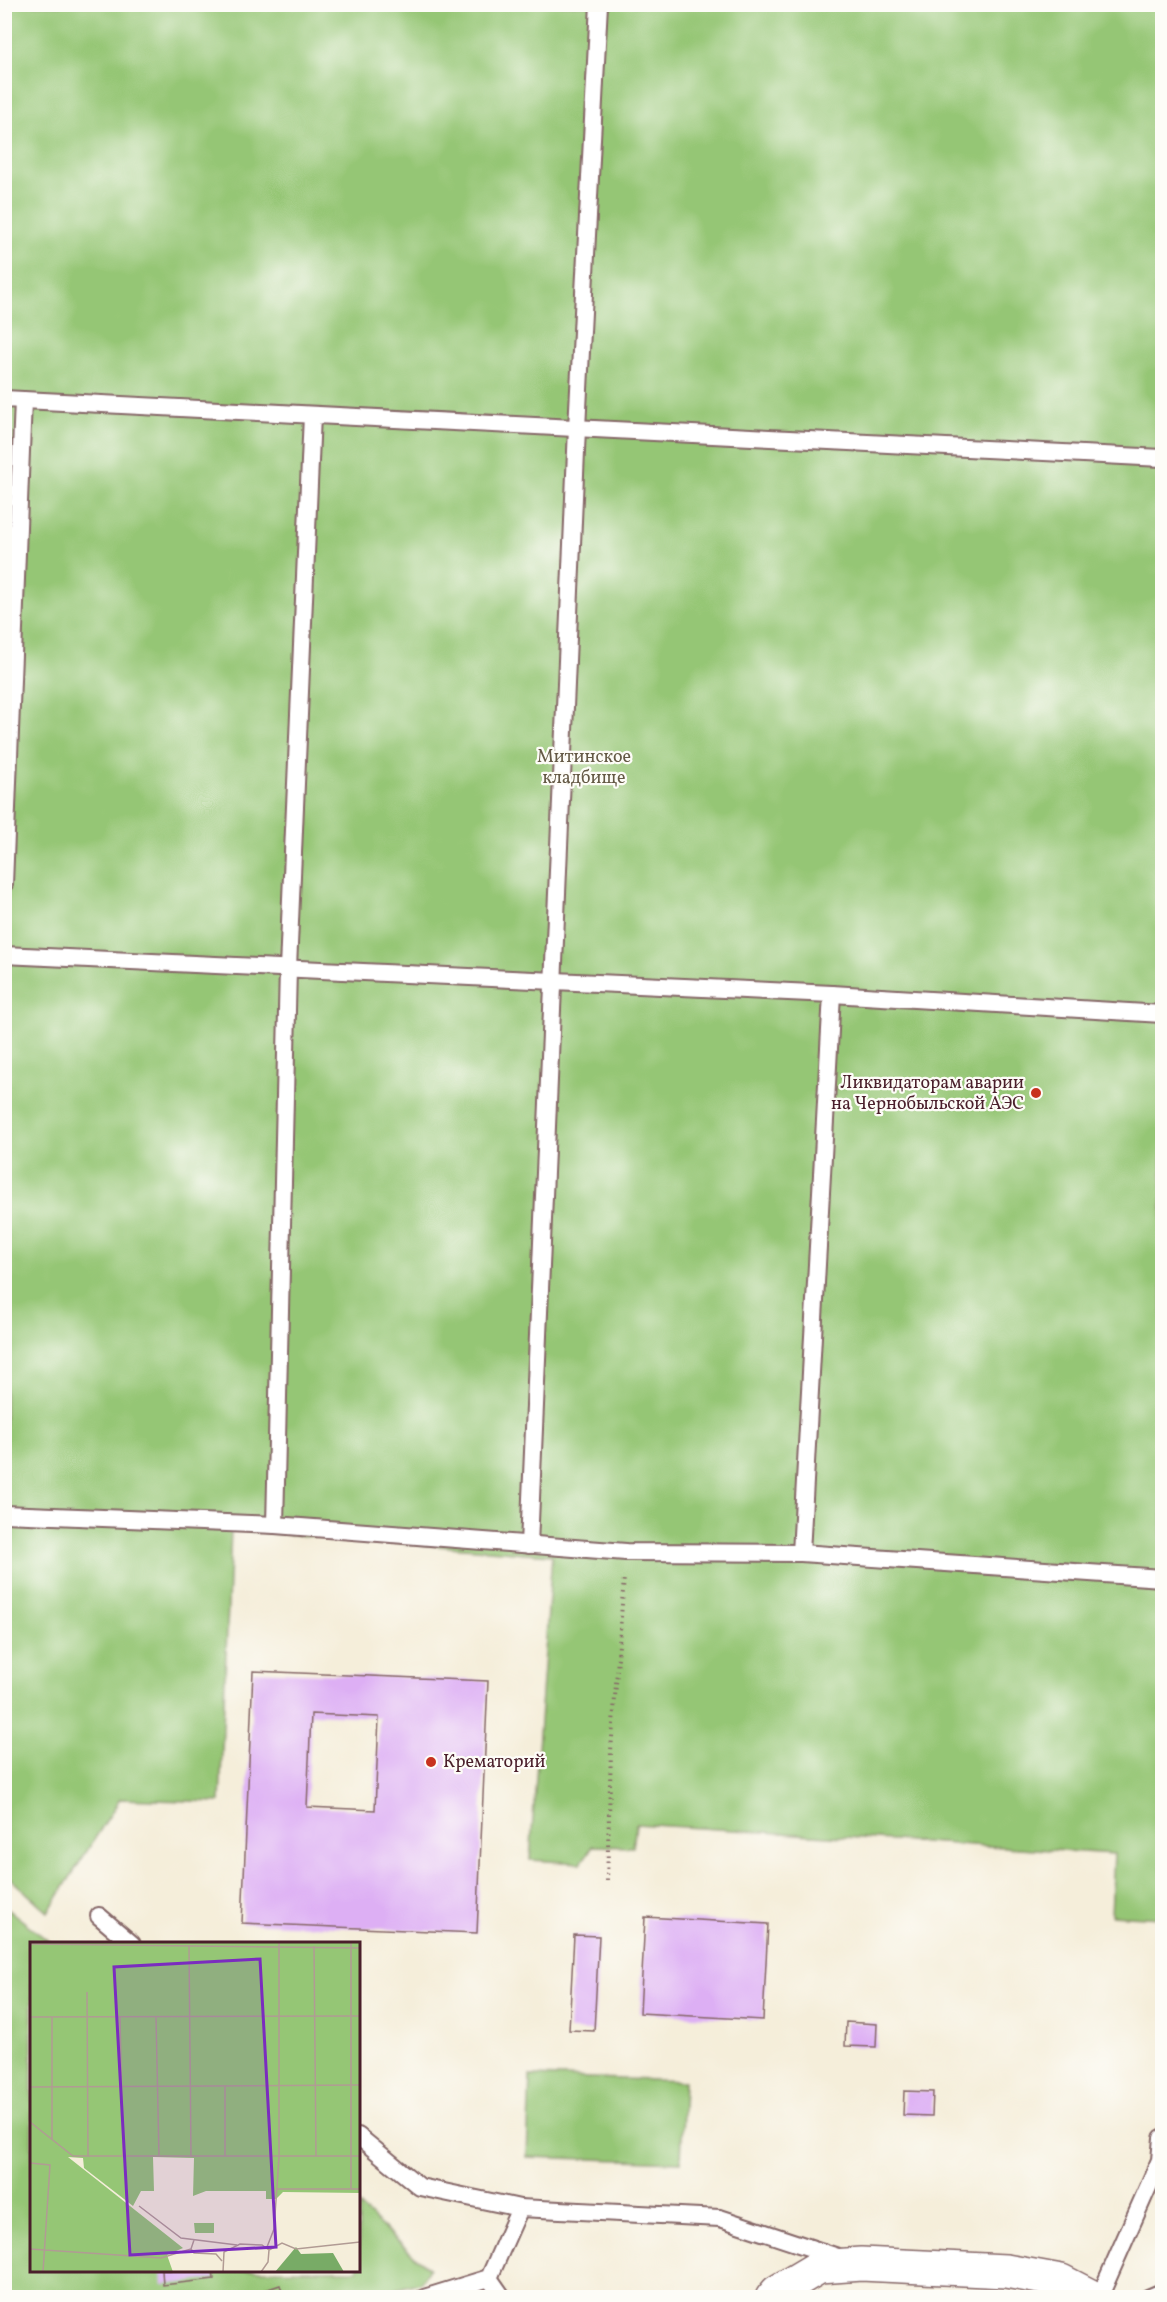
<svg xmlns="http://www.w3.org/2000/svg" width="1167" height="2302" font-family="Vollkorn,serif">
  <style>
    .green { fill: #95c675; stroke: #707250; stroke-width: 1.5 }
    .building { fill: #ddaff4; fill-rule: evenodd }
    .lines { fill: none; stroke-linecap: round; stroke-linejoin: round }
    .service-casing { stroke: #866768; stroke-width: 20 }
    .minor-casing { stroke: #866768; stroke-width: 36 }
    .path { stroke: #866768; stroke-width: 4; stroke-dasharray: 1.5 4.5; stroke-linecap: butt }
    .service { stroke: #fff; stroke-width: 16 }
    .minor { stroke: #fff; stroke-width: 33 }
    .poi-dot { fill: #c8321e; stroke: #fdfcf7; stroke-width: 2 }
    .labels { text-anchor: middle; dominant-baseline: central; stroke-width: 4.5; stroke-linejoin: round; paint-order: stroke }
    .park-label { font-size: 18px; fill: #645945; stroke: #fdfcf7 }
    .poi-label { font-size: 18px; fill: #4a1f2b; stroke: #fdfcf7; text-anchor: end }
    .inset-road { fill: none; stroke: #b19b94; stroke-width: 1.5 }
    .view { fill: #7b2cbf; fill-opacity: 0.15; stroke: #7b2cbf; stroke-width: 3 }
    .inset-edge { fill: none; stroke: #4a1f2b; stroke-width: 3 }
  </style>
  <rect width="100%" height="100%" fill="#fdfcf7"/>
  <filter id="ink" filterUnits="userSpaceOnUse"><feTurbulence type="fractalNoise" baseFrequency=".0167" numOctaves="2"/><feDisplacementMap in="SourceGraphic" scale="12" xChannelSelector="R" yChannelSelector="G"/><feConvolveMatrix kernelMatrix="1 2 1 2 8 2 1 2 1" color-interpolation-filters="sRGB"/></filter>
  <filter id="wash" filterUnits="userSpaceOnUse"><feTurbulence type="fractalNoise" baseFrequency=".008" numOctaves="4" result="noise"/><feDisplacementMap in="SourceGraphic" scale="24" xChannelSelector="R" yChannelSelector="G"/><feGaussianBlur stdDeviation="1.35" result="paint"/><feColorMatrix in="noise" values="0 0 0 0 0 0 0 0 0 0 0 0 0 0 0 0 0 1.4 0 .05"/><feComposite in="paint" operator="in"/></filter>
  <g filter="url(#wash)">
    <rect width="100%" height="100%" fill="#f5eeda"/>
    <!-- green -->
    <g class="green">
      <polygon points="5,5 1162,5 1162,1918 1111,1915 1114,1854 636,1824 633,1847 593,1846 581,1863 530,1860 552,1555 231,1530 220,1802 120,1799 48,1912 5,1874"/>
      <polygon points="4,1906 51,1943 32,1944 32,2270 358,2270 359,2206 429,2269 421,2282 365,2298 5,2297"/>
      <polygon points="530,2076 684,2081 681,2162 527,2157"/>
    </g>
    <g id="blocks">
      <!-- building -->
      <g class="building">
        <path d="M253,1671L488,1681L477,1933L242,1923ZM311,1714L379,1717L375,1810L307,1807Z"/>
        <polygon points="645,1917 768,1924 763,2020 640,2013"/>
        <polygon points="574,1935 599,1936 594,2031 569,2030"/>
        <polygon points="846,2022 877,2024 876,2047 845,2046"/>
        <polygon points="904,2091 933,2092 932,2116 903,2115"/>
        <polygon points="162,2270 213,2270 214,2279 163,2285"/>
        <polygon points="280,2285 284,2298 254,2298 253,2294"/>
      </g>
    </g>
  </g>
  <g filter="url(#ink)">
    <use href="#blocks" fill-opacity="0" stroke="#866768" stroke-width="1.5"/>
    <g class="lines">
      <!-- service casing -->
      <g class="service-casing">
        <g id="service">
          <polyline points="4,399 1162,458"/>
          <polyline points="4,884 23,400"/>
          <polyline points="4,955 832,994 1162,1014"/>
          <polyline points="4,1514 275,1525 626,1552 801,1553 1162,1578"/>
          <polyline points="275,1525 288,968 312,415"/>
          <polyline points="529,1545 577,428 599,4"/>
          <polyline points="801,1553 832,994"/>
          <polyline points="99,1916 132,1944"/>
          <polyline points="358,2136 420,2187 520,2208 720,2218 841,2258"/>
          <polyline points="489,2278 503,2298"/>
          <polyline points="424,2298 489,2278 520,2208"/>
          <polyline points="1099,2298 1160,2160 1162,2138"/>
          <polyline points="1148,2298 1162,2292"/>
        </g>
      </g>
      <!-- minor casing -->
      <g class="minor-casing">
        <polyline id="minor" points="772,2298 777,2292 819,2267 861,2264 1006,2271 1061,2281 1094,2298"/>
      </g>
      <!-- path -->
      <polyline class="path" points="607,1881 611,1751 624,1577"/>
      <!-- service -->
      <use href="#service" class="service"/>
      <!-- minor -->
      <use href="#minor" class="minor"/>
    </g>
  </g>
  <!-- markers -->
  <g class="poi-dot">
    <circle cx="1036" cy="1093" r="6"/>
    <circle cx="431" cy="1762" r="6"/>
  </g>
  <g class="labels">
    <!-- park labels -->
    <g class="park-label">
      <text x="584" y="757">Митинское<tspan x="584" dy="21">кладбище</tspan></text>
    </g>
    <!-- poi labels -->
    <g class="poi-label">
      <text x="1024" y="1083">Ликвидаторам аварии<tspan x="1024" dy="21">на Чернобыльской АЭС</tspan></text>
      <text x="443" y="1762" text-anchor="start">Крематорий</text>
    </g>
  </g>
  <!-- overview -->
  <g transform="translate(30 1942)">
    <rect width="330" height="330" fill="#f5eeda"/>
    <path d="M0,0H330V251L253,250L246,257H236V249H176L163,254L164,216L123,215L124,249H111L103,264L54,226L53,216L38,215L153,306L137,313L143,330H0ZM164,281H184V291H165Z" fill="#95c675"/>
    <path d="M266,305L271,312L303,311L314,330H245Z" fill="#78ab66"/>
    <path class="inset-road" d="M321,0V247M0,2L330,6M159,3L161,215M284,4L286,214M57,50L58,214M0,75L330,74M90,75L93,214M126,75L129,214M0,145L330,143M0,180L43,214H330M22,197V75M195,214V144M0,221L20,223L13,330M247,247H330M109,264L151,296L207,303M237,305L244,287L249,215V0M0,307L131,316L161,307L164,298M161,307L164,311L186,312L192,319M239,308L252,301L266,307L330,300M193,330L194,310L210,302L232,303L239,308L238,320L231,330"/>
    <path class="view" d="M230,17L246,305L100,313L84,25Z"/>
    <rect width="330" height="330" class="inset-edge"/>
  </g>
  <!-- margin -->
  <rect width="1167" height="2302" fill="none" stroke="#fdfcf7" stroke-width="24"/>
</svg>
